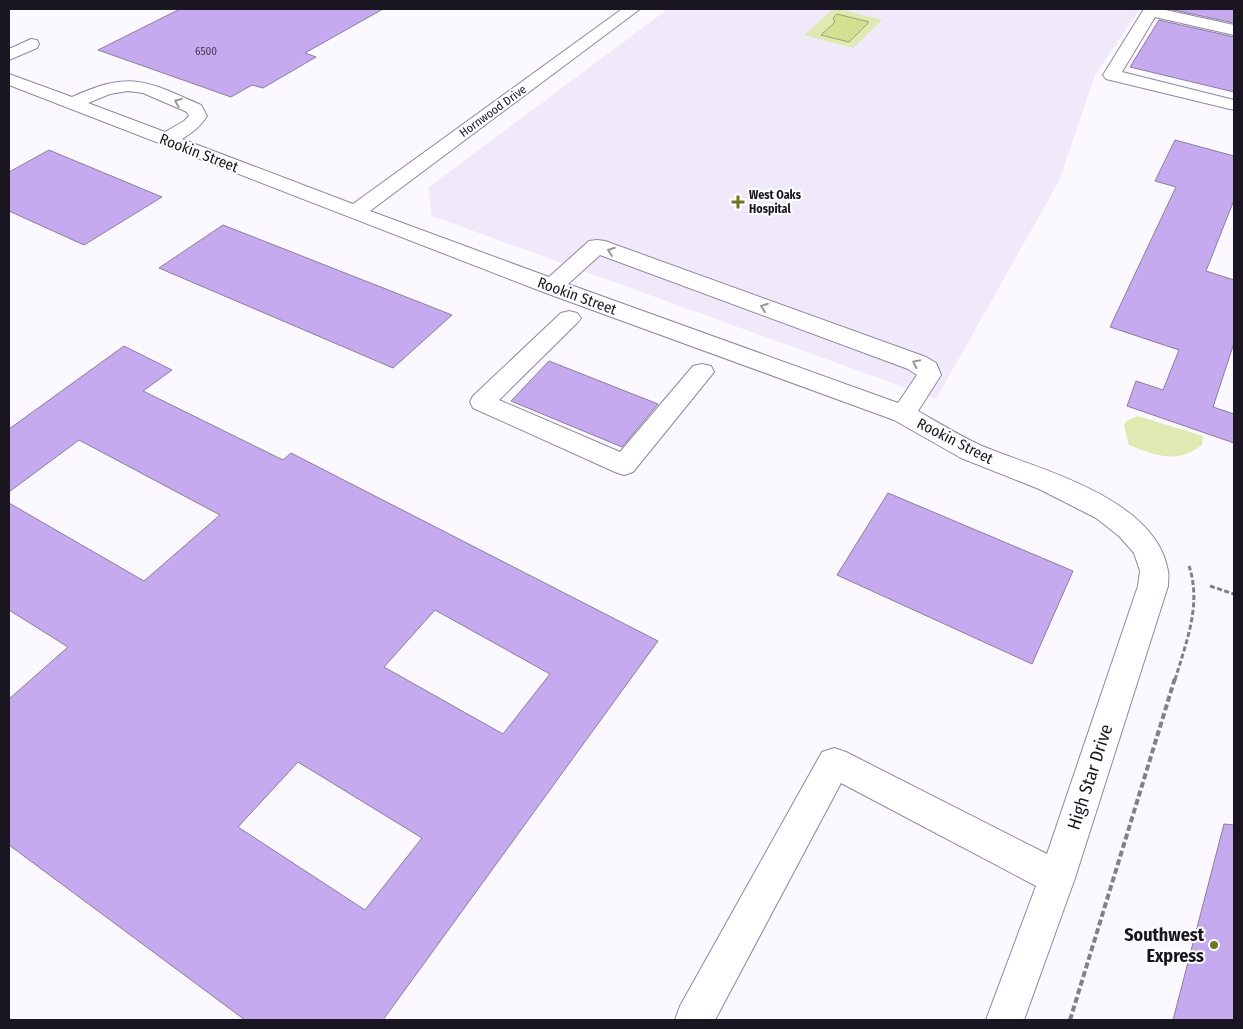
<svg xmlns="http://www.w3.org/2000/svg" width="1243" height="1029" font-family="'Fira Sans Condensed',sans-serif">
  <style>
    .built { fill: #efe9fa }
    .green { fill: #e1e9b2 }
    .water { fill: #d4df91; stroke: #9ca36f }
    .building { fill: #c6aaef; stroke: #8a7e9c; fill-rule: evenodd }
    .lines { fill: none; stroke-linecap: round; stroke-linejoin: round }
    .minor-casing { stroke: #9185a4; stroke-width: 2 }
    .path-far1 { stroke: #837f88; stroke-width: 3; stroke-dasharray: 5 2.5; stroke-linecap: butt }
    .path { stroke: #837f88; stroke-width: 4; stroke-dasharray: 6 3; stroke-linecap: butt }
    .minor { fill: #fff; fill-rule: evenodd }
    .oneway { stroke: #98969b }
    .poi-dot { fill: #6e7620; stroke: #fff; stroke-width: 2 }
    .labels { text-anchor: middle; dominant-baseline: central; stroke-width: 4; stroke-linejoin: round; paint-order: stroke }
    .far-number-label { font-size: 11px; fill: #453b54 }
    .far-street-label { font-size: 12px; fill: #1a1621; stroke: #fff }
    .far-poi-label { font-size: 12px; font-weight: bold; fill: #1a1621; stroke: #fff; text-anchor: start }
    .street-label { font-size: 15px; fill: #1a1621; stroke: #fff }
    .near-street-label { font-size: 18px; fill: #1a1621; stroke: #fff }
    .near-poi-label { font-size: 18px; font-weight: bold; fill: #1a1621; stroke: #fff; text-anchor: end }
  </style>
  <rect width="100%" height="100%" fill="#fbf8ff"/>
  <!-- built -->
  <polygon class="built" points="668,9 1140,9 1095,75 1059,181 936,399 432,216 428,188"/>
  <!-- green -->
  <g class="green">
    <polygon points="833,9 839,9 882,20 853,48 804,35"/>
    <path d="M1138,416L1203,436L1202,445C1177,464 1156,456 1129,445L1124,426L1126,421Z"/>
  </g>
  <!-- water -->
  <polygon class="water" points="837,14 869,22 849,42 821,35 835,22 833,18"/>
  <!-- building -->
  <g class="building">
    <polygon points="180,9 383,9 305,53 316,57 263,88 252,85 231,97 98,50"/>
    <polygon points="1169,9 1234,9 1234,23"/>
    <polygon points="1159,20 1234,37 1234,92 1130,67"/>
    <polygon points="1175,140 1234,156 1234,200 1206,271 1234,280 1234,343 1213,407 1234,414 1234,443 1127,406 1136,381 1163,390 1179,350 1110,327 1176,187 1155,181"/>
    <polygon points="49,150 162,197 84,245 9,211 9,172"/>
    <polygon points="223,225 452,315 393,368 159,268"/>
    <path d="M124,346L172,370L143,391L283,460L291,453L658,641L383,1020H245L9,845V699L68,647L9,610V503L144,581L220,515L79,440L9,492V429ZM435,610L550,674L503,734L384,667ZM298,762L422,838L365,910L238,827Z"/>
    <polygon points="549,361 658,404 622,447 511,401"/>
    <polygon points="888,493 1073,571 1032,664 837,575"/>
    <polygon points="1224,824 1234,825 1234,1020 1173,1020"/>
  </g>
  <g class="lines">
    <!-- minor casing -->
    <g class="minor-casing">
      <g id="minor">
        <path d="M622,9H640L370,211L549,277L589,241L597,240L605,241L926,357L936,363L941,375L918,411C939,423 960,436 982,446C1040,470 1156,498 1168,571C1169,575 1168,581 1168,586L1075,878L1024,1020H986L1036,886L841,783L715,1020H675L680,1006L822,752L834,748L846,752L1047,854L1138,586L1140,571L1134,553L1119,536L1096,518L1039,489L961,458L894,420L543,292L9,85V74L72,97C131,70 146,81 201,105L207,116C200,127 193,132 182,139L353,204ZM128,91L143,93L187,112L189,116L184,121L165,132L88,103L110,94ZM600,255L908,369L917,375L898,403L568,284Z"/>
        <polygon points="1144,9 1161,9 1234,25 1234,35 1155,17 1122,72 1234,100 1234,110 1106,79 1103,75"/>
        <polygon points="31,39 37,40 39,44 37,48 9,60 9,49"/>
        <polygon points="569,311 577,313 581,318 577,323 499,400 620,452 693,366 702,364 711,366 714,372 633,472 624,475 615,472 473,408 470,402 473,396 561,313"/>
      </g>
    </g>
    <!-- path-far1 -->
    <g class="path-far1">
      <polyline points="1210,586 1234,594"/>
      <path d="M1175,680C1186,642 1202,605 1189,566"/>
    </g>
    <!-- path -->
    <polyline class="path" points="1070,1020 1175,678"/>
    <!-- minor -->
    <use href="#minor" class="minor"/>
  </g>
  <!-- one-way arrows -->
  <defs><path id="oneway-chevron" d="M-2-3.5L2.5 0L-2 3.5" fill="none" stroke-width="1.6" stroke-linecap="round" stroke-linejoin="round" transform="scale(1.25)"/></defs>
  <g class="oneway">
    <use href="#oneway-chevron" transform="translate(178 102) rotate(-158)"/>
    <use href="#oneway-chevron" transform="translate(611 251) rotate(-160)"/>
    <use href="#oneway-chevron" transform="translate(764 307) rotate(-160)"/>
    <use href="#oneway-chevron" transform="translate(916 363) rotate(-154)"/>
  </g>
  <!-- markers -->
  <g class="poi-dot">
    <path d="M735.5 194.5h5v5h5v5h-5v5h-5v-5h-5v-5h5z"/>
    <circle cx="1214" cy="945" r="5"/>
  </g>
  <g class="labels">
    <!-- far-number labels -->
    <g class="far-number-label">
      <text x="206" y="51">6500</text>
    </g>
    <!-- far-street labels -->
    <g class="far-street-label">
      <text transform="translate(493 111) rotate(-36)">Hornwood Drive</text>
    </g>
    <!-- far-poi labels -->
    <g class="far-poi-label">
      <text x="749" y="195">West Oaks<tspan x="749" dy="14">Hospital</tspan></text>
    </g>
    <!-- street labels -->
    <g class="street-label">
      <text transform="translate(199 153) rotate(21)">Rookin Street</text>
      <text transform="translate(577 296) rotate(20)">Rookin Street</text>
      <text transform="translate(955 441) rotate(27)">Rookin Street</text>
    </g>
    <!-- near-street labels -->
    <g class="near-street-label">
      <text transform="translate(1090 777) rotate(-72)">High Star Drive</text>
    </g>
    <!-- near-poi labels -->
    <g class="near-poi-label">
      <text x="1204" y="935">Southwest<tspan x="1204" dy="21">Express</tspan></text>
    </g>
  </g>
  <!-- border -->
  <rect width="1243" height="1029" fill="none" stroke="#1a1621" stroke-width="20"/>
</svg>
